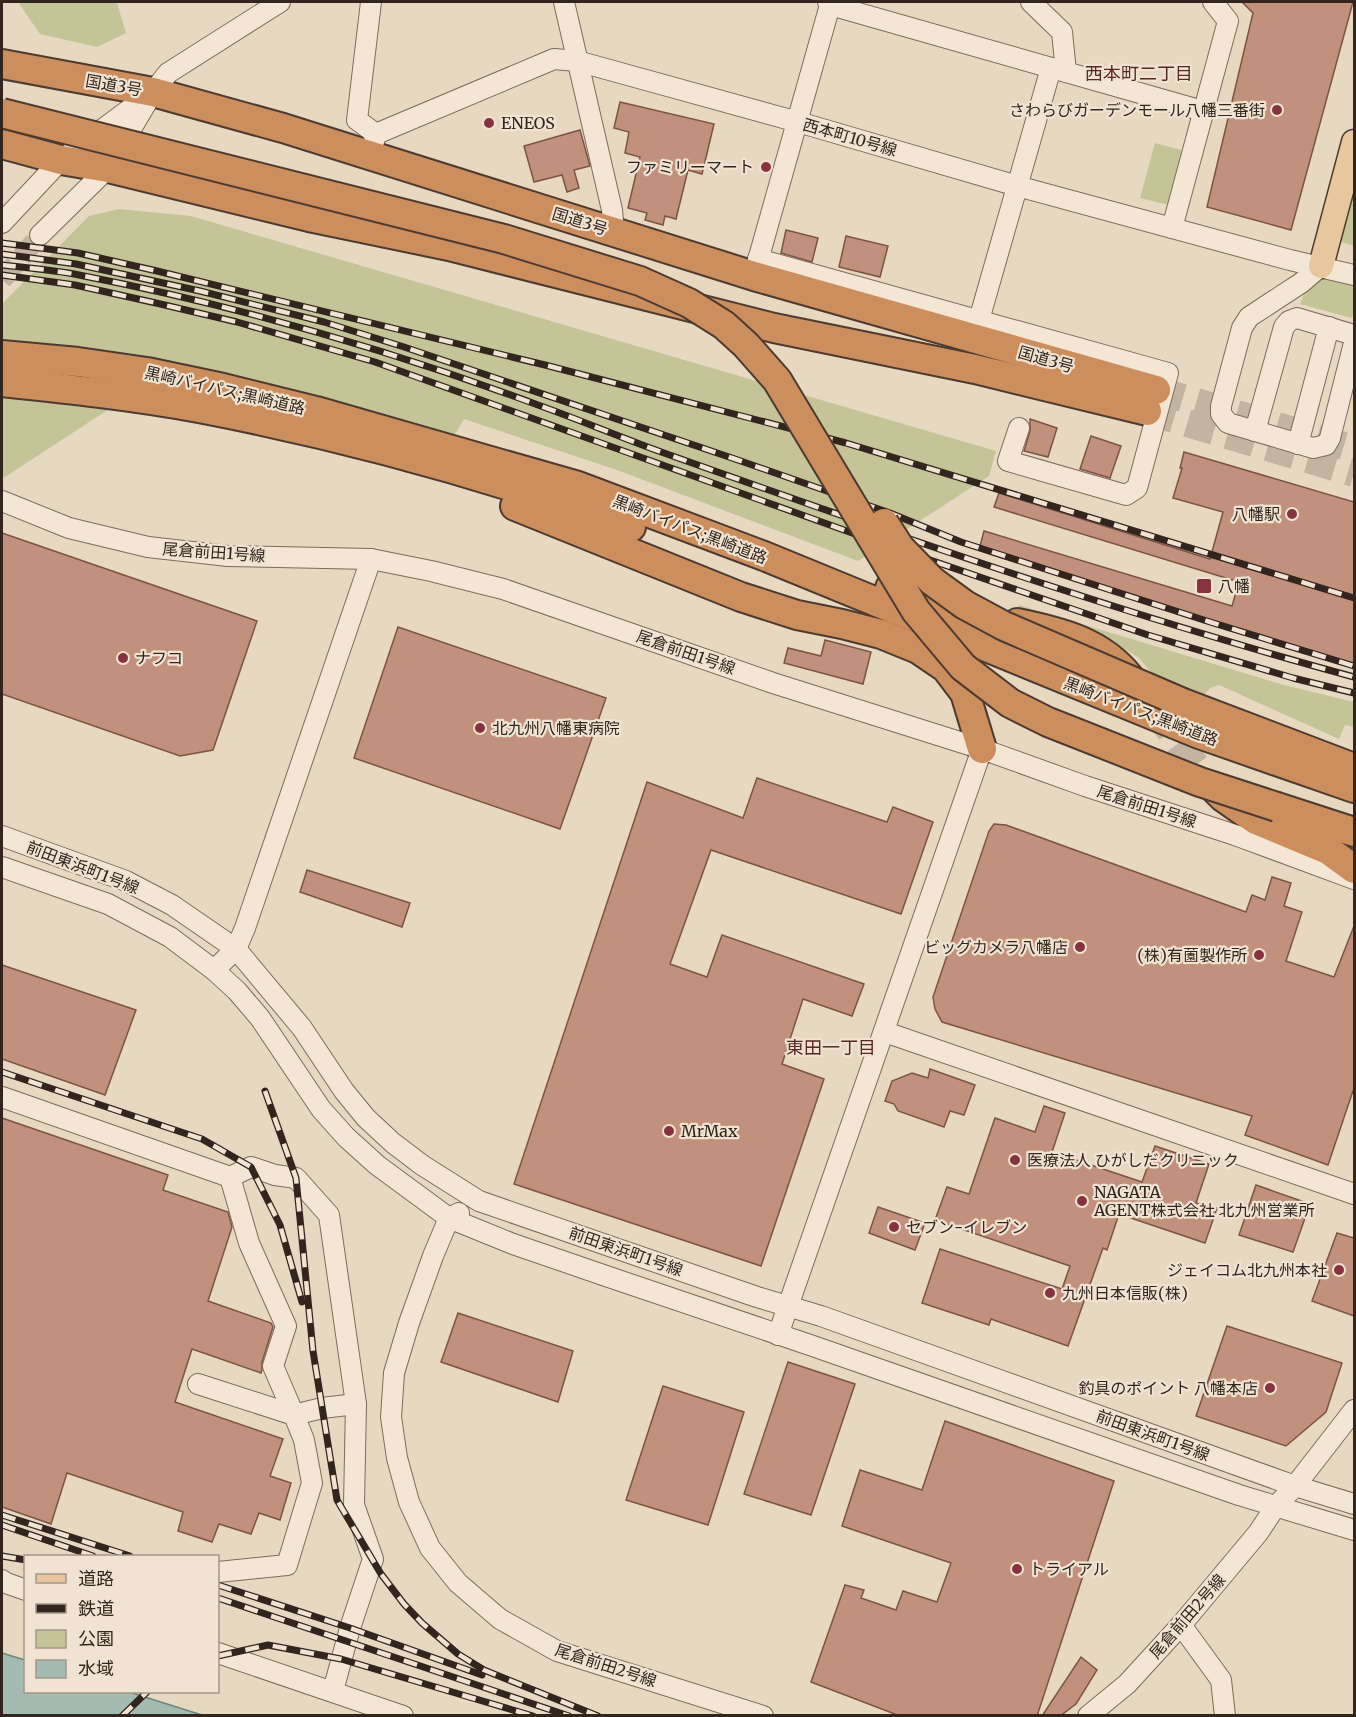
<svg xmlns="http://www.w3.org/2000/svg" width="1356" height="1717" font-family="Merriweather,'Noto Sans JP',serif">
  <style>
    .green { fill: #c4c498 }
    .water { fill: #a4bbb1; stroke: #6c877d; stroke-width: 1.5 }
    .building { fill: #c1917d; stroke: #7b5445; stroke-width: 1.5 }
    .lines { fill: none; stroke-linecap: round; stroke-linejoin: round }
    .minor-tunnel { stroke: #c3b4a1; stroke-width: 20; stroke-dasharray: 20 10; stroke-linecap: butt }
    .highway-tunnel { stroke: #c3b4a1; stroke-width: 28; stroke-dasharray: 28 14; stroke-linecap: butt }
    .minor-casing { stroke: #7f6a5c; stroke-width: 22 }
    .major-casing { stroke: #4d3a30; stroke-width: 27 }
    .highway-casing { stroke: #4d3a30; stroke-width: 32 }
    .minor { stroke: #f3e6d4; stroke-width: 20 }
    .major { stroke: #e6c79e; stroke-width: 24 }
    .highway { stroke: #cd8e5d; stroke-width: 28 }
    .rail-casing { stroke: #31251e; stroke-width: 7 }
    .rail { stroke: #f0e3d1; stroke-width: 4.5; stroke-dasharray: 14; stroke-linecap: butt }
    .highway-bridge-casing { stroke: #4d3a30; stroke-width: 32; stroke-linecap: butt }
    .highway-bridge { stroke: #cd8e5d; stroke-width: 28 }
    .poi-dot { fill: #86333e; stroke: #f0e3d1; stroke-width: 2 }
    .labels { text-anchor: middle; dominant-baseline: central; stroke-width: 4.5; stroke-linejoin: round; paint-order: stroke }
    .street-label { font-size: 16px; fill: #31251e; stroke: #f0e3d1 }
    .poi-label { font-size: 16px; fill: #31251e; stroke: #f0e3d1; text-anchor: start }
    .neighbourhood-label { font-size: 18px; fill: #582823; stroke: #f0e3d1 }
  </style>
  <rect width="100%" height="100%" fill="#e7d8c2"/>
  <!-- green -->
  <g class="green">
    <polygon points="18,2 119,2 117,3 126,33 97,47 40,34"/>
    <polygon points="1155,143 1185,151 1169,205 1140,198"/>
    <polygon points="1354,183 1354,246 1338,241"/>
    <polygon points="119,209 191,216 996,451 989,476 858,561 617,470 464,419 452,439 178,364 2,479 2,304 89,216"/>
    <polygon points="1321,275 1354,284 1354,310 1352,318 1300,304 1307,286"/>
    <polygon points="1019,605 1284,685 1354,702 1354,727 1345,725 1339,739 1219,685 1210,688 1204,695 1155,677 1139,658 1105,636 1017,613"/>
  </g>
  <!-- water -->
  <polygon class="water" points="2,1653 25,1660 26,1692 129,1692 202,1715 2,1715"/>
  <!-- building -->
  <g class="building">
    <polygon points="1242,2 1353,2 1291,230 1207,207 1253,13"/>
    <polygon points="620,102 714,124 702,174 688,170 676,219 665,216 663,225 645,220 647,213 628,208 640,157 625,153 629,132 614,128"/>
    <polygon points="580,130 590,166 574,170 579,188 567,192 562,175 534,182 524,146"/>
    <polygon points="786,230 818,238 812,262 781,253"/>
    <polygon points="846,236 888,246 880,277 839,267"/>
    <polygon points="1030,419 1057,428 1048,457 1024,451 1030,431"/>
    <polygon points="1091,436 1121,446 1110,478 1080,469"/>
    <polygon points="1184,452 1354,502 1354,665 979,550 984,531 1232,606 1239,582 994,507 999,493 1210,559 1223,512 1173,498 1182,468 1180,468"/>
    <polygon points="2,533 257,621 213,750 180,756 2,694"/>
    <polygon points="398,627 606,698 560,829 354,758"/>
    <polygon points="825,640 871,652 863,684 784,663 788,648 821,656"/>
    <polygon points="757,778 887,822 893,807 933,822 901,914 711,850 670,964 707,977 722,935 864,984 852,1016 803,999 782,1064 824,1079 761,1266 514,1184 647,782 743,818"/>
    <polygon points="994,824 1006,825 1246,912 1252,895 1265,900 1272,877 1291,883 1284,906 1302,912 1286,961 1334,977 1354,926 1354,1088 1328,1165 1245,1135 1252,1116 942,1022 935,1009 933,997 989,831"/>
    <polygon points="307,870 410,903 402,927 300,892"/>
    <polygon points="2,965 136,1010 105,1095 2,1059"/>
    <polygon points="930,1069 975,1085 964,1115 950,1111 944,1127 898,1111 894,1104 885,1101 892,1081 912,1073 928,1078"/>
    <polygon points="1044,1106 1065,1113 1052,1152 1142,1182 1155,1146 1209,1164 1196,1203 1217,1208 1205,1243 1119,1214 1107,1250 1103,1248 1068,1346 991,1319 989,1325 922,1303 940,1249 1062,1289 1070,1266 935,1220 947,1187 969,1194 995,1118 1035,1132"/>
    <polygon points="2,1118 168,1175 163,1190 228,1212 232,1227 208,1301 271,1323 273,1327 262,1362 262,1370 261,1373 192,1349 175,1402 283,1439 270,1476 291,1483 280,1520 259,1513 251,1534 219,1524 212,1542 178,1531 183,1512 67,1473 51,1524 2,1507"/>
    <polygon points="1256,1185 1310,1204 1293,1252 1239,1235"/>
    <polygon points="878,1207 925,1223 915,1250 869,1233"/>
    <polygon points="1337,1233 1354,1238 1354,1316 1312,1301"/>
    <polygon points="458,1313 573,1351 558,1402 441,1362"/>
    <polygon points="1227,1326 1342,1363 1326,1412 1286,1446 1196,1416"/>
    <polygon points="788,1362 855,1384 811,1515 744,1494"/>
    <polygon points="663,1386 744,1412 708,1525 626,1500"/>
    <polygon points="945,1421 1114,1481 1037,1716 900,1716 811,1682 845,1585 864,1590 861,1598 896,1610 903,1591 937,1602 951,1563 842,1526 860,1470 922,1490"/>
    <polygon points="1081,1657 1097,1670 1076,1704 1060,1716 1042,1716"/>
  </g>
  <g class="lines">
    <!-- minor-tunnel -->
    <polyline class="minor-tunnel" points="2,280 40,235"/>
    <!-- highway-tunnel -->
    <g class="highway-tunnel">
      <polyline points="1156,390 1354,449"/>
      <polyline points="1147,411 1354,473"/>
      <polyline points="1154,709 1204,777"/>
    </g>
    <!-- minor casing -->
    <g class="minor-casing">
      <g id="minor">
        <polyline points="371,2 357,120 376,134"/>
        <polyline points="564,2 612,210 614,231"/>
        <polyline points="1031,2 1062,32 1066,72"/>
        <polyline points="830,5 1203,111"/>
        <polyline points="370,156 376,134 554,59 577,61 798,122 1017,186 1290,260 1354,275"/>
        <polyline points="2,223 61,160 146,97"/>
        <polyline points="1172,228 1228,21 1213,2"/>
        <polyline points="40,235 108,168 153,92 168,73 280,2"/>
        <polyline points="758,259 1168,373 1137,488 1126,495 1008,461 1019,428"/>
        <polyline points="1321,266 1301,283 1249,317 1242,328 1221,406 1221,414 1228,423 1313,448 1326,445 1330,438 1354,343"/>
        <polyline points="755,271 830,5 828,2"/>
        <polyline points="979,320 1051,68"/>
        <polyline points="1255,431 1284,327 1289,321 1297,318 1354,335"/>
        <polyline points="1298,444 1329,327"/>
        <polyline points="2,501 69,528 148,547 228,556 371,559 431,571 503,589 773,683 982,749 1085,786 1235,835 1354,879"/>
        <polyline points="2,836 126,881 172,905 236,949 302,1028 344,1091 366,1118 393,1143 422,1165 479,1201 757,1297 821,1316 1295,1486 1354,1504"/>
        <polyline points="2,867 108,904 170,937 214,970 237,991 260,1018 321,1109 346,1137 377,1165 449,1218 513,1244 606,1276 810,1345 1239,1495 1354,1530"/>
        <polyline points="214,970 236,949 245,928 371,559"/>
        <polyline points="885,1032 1354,1194"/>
        <polyline points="2,1097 230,1177 251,1167 275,1175 296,1178 329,1215 356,1404 354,1505 373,1559 350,1628 333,1691"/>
        <polyline points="230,1177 249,1243 286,1326 273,1366 294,1415 322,1408 356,1404"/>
        <polyline points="459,1213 449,1218 433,1256 409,1323 394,1373 391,1417 397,1458 409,1502 430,1548 458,1583 500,1619 557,1651 763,1716"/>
        <polyline points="778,1335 982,749"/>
        <polyline points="198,1384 294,1415 304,1440 312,1483 287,1565 218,1572"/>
        <polyline points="2,1580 6,1583 26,1590"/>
        <polyline points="1181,1625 1221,1680 1225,1716"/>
        <polyline points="218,1653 403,1716"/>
        <polyline points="1088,1716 1127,1684 1181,1625 1258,1533 1276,1506 1295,1486 1354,1410"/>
      </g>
    </g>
    <!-- major casing -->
    <g class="major-casing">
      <polyline id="major" points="1321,266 1354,142"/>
    </g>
    <!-- highway casing -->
    <g class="highway-casing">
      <g id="highway">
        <polyline points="2,64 153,92 283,128 754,276 1156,390"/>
        <polyline points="2,144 61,160 108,168 309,217 449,246 774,328 975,369 1147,411"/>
        <polyline points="2,355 78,362 147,372 223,388 316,411 578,486 764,556 1199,734 1354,788"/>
        <path d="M2,382C68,389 134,396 199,408C345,436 491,476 631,527"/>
        <polyline points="515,506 741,597 797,615 842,624 881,634 918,649 946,668 965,693 982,749"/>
        <polyline points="890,588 950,608 978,614"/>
        <path d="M1017,623C1061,632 1101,642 1129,677"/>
        <polyline points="1183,703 1354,768"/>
        <polyline points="1213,787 1223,797 1256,820 1328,850 1354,869"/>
        <polyline points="1277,807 1354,832"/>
      </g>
    </g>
    <!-- minor -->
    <use href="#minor" class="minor"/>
    <!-- major -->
    <use href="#major" class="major"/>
    <!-- highway -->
    <use href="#highway" class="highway"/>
    <!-- rail casing -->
    <g class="rail-casing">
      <g id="rail">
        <polyline points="2,243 78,253 157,271 545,365 846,443 1354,598"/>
        <polyline points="2,254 76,264 200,291 324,322 404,347 735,459 890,513 961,542 1210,622 1354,666"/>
        <path d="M2,265C27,268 54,270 79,275C235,305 389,350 538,405C580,420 622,438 664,453C892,534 1121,614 1354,677"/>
        <polyline points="2,275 75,285 156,303 237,322 375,362 869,539 1148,635 1293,678 1354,693"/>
        <polyline points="2,1072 202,1139 251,1167 280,1225 302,1302"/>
        <polyline points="265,1091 296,1178 313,1351 337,1500 381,1574 404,1604 422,1623 458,1654 484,1670 598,1716"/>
        <polyline points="2,1515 130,1556"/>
        <polyline points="2,1525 93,1556"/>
        <polyline points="2,1556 26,1560"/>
        <polyline points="218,1585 350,1628 482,1675"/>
        <polyline points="218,1598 569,1716"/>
        <polyline points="218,1656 268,1645 341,1659 533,1716"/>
        <polyline points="122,1716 147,1692"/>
      </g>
    </g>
    <!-- rail -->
    <use href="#rail" class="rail"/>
    <!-- highway-bridge casing -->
    <g class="highway-bridge-casing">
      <g id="highway-bridge">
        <polyline points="2,113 504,239 640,281 689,303 724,325 746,345 777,380 916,611 963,667 1010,703 1048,722 1200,782 1277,807"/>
        <polyline points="884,523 900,548 932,581 965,605 1004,626 1183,703"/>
      </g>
    </g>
    <!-- highway-bridge -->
    <use href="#highway-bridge" class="highway-bridge"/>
  </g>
  <!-- markers -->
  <g class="poi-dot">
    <circle cx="1277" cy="110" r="6"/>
    <circle cx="489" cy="123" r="6"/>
    <circle cx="766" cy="167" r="6"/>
    <circle cx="1292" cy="514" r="6"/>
    <rect x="1196" y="578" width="16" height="16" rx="3"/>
    <circle cx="123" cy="658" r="6"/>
    <circle cx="480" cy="728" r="6"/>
    <circle cx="1080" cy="947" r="6"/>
    <circle cx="1259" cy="955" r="6"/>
    <circle cx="669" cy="1131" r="6"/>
    <circle cx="1015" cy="1160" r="6"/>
    <circle cx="1082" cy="1201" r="6"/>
    <circle cx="894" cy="1227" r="6"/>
    <circle cx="1339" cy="1270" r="6"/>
    <circle cx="1050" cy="1293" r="6"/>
    <circle cx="1270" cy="1388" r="6"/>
    <circle cx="1017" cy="1569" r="6"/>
  </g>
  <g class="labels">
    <!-- street labels -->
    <g class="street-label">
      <text transform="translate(114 85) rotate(10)">国道3号</text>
      <text transform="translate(850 137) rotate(16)">西本町10号線</text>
      <text transform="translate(580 221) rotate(17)">国道3号</text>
      <text transform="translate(1046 359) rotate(16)">国道3号</text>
      <text transform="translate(225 390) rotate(13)">黒崎バイパス;黒崎道路</text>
      <text transform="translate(690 529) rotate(21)">黒崎バイパス;黒崎道路</text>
      <text transform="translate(214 552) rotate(4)">尾倉前田1号線</text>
      <text transform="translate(686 652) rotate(19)">尾倉前田1号線</text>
      <text transform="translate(1141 711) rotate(21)">黒崎バイパス;黒崎道路</text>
      <text transform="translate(1147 806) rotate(18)">尾倉前田1号線</text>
      <text transform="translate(83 867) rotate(21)">前田東浜町1号線</text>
      <text transform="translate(626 1251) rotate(19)">前田東浜町1号線</text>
      <text transform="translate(1153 1435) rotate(20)">前田東浜町1号線</text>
      <text transform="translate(1187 1616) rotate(-49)">尾倉前田2号線</text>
      <text transform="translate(606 1665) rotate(18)">尾倉前田2号線</text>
    </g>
    <!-- poi labels -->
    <g class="poi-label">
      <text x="1265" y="110" text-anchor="end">さわらびガーデンモール八幡三番街</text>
      <text x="501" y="123">ENEOS</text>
      <text x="754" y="167" text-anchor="end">ファミリーマート</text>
      <text x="1280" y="514" text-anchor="end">八幡駅</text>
      <text x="1218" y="586">八幡</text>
      <text x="135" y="658">ナフコ</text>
      <text x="492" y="728">北九州八幡東病院</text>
      <text x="1068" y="947" text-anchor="end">ビッグカメラ八幡店</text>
      <text x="1247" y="955" text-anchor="end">(株)有薗製作所</text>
      <text x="681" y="1131">MrMax</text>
      <text x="1027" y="1160">医療法人 ひがしだクリニック</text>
      <text x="1094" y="1192">NAGATA<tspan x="1094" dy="18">AGENT株式会社 北九州営業所</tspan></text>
      <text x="906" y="1227">セブン-イレブン</text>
      <text x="1327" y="1270" text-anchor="end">ジェイコム北九州本社</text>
      <text x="1062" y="1293">九州日本信販(株)</text>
      <text x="1258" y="1388" text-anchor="end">釣具のポイント 八幡本店</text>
      <text x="1029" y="1569">トライアル</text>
    </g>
    <!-- neighbourhood labels -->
    <g class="neighbourhood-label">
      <text x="1139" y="73">西本町二丁目</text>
      <text x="831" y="1047">東田一丁目</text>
    </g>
  </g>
  <!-- border -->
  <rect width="1356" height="1717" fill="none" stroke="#31251e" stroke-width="6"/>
  <!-- legend -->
  <rect x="24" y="1555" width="195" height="138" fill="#f0e3d1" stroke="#a49789" stroke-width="1.5"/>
  <rect x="36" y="1574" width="30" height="9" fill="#e6c79e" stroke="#a49789" stroke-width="1.5"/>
  <text x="78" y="1585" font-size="18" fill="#31251e">道路</text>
  <rect x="36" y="1604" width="30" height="9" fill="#31251e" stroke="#a49789" stroke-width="1.5"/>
  <text x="78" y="1615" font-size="18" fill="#31251e">鉄道</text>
  <rect x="36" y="1630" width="30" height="18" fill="#c4c498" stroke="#a49789" stroke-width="1.5"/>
  <text x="78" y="1645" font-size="18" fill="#31251e">公園</text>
  <rect x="36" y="1660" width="30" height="18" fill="#a4bbb1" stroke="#a49789" stroke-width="1.5"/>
  <text x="78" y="1675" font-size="18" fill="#31251e">水域</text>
</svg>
